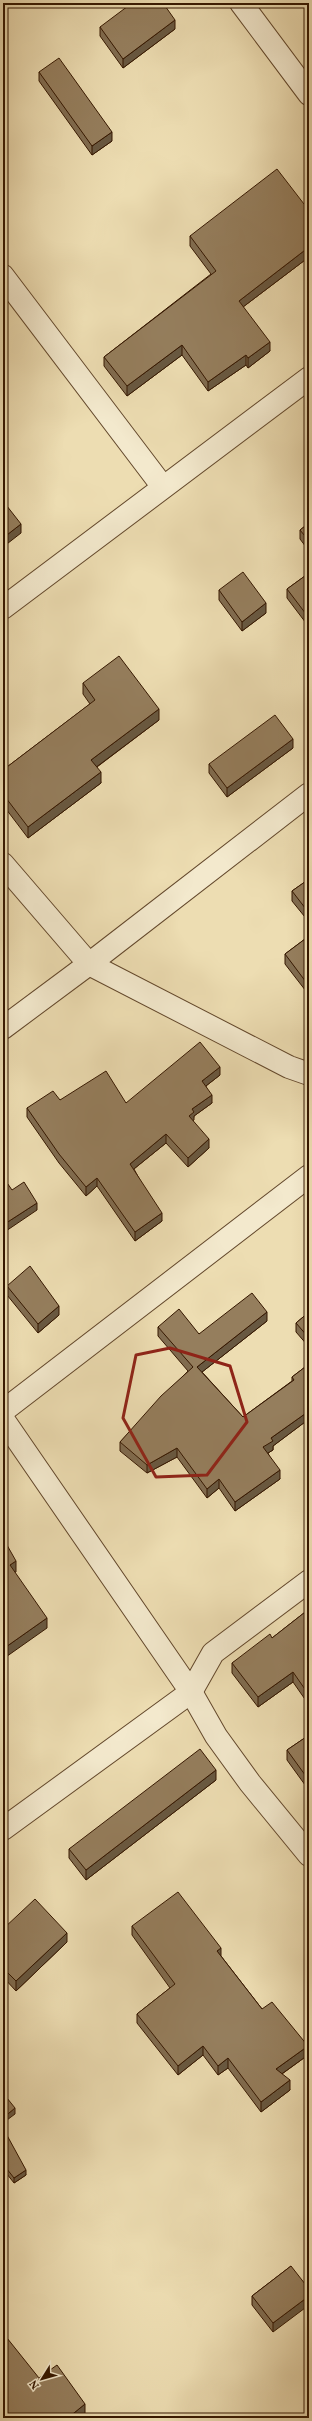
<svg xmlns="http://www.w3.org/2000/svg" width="312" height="2421" font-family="Vollkorn,serif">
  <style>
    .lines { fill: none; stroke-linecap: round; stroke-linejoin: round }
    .street-casing { stroke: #63482c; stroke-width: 24 }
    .street { stroke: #f3e9cd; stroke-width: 22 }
    .wall { fill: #806c50; stroke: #351700 }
    .shaded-wall { fill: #685841; stroke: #351700 }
    .building { fill: #957e5d; stroke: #351700 }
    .marked { fill: none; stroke: #8f2418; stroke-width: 3; stroke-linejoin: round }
  </style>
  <rect width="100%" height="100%" fill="#edddb2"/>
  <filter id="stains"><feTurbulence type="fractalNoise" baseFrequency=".005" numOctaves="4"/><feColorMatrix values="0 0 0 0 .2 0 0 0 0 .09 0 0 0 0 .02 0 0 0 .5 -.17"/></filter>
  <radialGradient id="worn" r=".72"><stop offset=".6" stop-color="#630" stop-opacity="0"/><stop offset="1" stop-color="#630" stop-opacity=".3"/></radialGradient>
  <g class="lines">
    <!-- street casing -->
    <g class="street-casing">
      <g id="street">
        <polyline points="241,3 309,94"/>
        <polyline points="3,276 163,487"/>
        <polyline points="3,608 309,378"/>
        <polyline points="3,864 89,964 289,1067 309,1074"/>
        <polyline points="3,1028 89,964 309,794"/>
        <polyline points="3,1411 309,1176"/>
        <polyline points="3,1419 191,1692 216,1736 250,1783 309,1855"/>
        <polyline points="3,1829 191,1692 213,1653 309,1581"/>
      </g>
    </g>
    <!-- street -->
    <use href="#street" class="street"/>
  </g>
  <!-- wall -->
  <g class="wall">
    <polygon points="100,27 175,29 123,68 100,36"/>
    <polygon points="39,72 112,141 92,155 39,81"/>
    <polygon points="309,200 309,257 243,307 270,351 248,368 246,365 208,391 182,355 127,396 104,366 104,357 211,274 190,246 190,236 304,204"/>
    <polygon points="309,523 309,551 300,539 300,530"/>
    <polygon points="309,573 309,627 287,598 287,589"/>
    <polygon points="219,590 266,613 242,631 219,600"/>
    <polygon points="83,683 159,720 97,767 101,783 28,838 3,805 3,770 90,704 83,694"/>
    <polygon points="293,748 227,797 209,773 209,764"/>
    <polygon points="309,879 309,922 292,901 292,891"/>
    <polygon points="309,936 309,995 285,964 285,954"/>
    <polygon points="220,1075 206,1086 212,1103 194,1116 193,1121 209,1148 188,1167 166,1143 134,1169 162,1221 135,1241 97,1186 86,1196 59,1163 27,1117 27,1108 60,1100 126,1103"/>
    <polygon points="7,1286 59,1315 38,1333 7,1295"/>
    <polygon points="309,1312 309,1347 296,1332 296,1323"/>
    <polygon points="267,1321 202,1372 243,1417 292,1381 292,1377 309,1364 309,1419 273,1446 273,1450 268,1453 280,1479 235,1511 219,1488 207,1498 177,1457 147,1473 120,1451 120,1442 188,1371 158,1336 158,1327 199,1334"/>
    <polygon points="309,1609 309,1705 293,1682 258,1707 232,1673 232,1663 272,1638"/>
    <polygon points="309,1735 309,1788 308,1789 287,1760 287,1750"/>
    <polygon points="216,1780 86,1880 69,1858 69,1849"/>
    <polygon points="132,1926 221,1956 262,2009 308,2055 282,2074 290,2090 261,2112 228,2068 218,2075 203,2055 178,2075 137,2023 137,2014 170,1988 132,1935"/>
    <polygon points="3,1929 67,1942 16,1991 3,1977"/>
    <polygon points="3,2128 26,2175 14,2183 3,2169"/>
    <polygon points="291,2266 273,2332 252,2305 252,2296"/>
  </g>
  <!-- shaded-wall -->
  <g class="shaded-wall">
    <polygon points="175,20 175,29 123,68 123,59"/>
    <polygon points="112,132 112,141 92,155 92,146"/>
    <polygon points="309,247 309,257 239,310 239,301"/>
    <polygon points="270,342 270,351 248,368 248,358"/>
    <polygon points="182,345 182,355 127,396 127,386"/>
    <polygon points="246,355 246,365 208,391 208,382"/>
    <polygon points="21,524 21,533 3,547 3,538"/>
    <polygon points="266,603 266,613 242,631 242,622"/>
    <polygon points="159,709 159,720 91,771 91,760"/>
    <polygon points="293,739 293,748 227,797 227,788"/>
    <polygon points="101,772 101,783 28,838 28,827"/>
    <polygon points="220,1067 220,1075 202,1089 202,1081"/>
    <polygon points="212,1095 212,1103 194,1116 194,1120 189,1124 189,1116 192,1109"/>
    <polygon points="166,1134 166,1143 130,1172 130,1164"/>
    <polygon points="209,1139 209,1148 188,1167 188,1158"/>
    <polygon points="97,1178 97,1186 86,1196 86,1187"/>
    <polygon points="37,1203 37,1210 3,1233 3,1225"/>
    <polygon points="162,1213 162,1221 135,1241 135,1232"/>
    <polygon points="59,1306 59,1315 38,1333 38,1324"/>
    <polygon points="267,1312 267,1321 197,1376 197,1367"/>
    <polygon points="309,1411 309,1419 273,1446 273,1450 263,1456 263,1447 271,1438"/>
    <polygon points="177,1448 177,1457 147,1473 147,1465"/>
    <polygon points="280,1470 280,1479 235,1511 235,1502"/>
    <polygon points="219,1479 219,1488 207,1498 207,1489"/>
    <polygon points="16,1561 16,1572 10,1575 10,1565"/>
    <polygon points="47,1618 47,1628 3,1659 3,1649"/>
    <polygon points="293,1672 293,1682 258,1707 258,1697"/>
    <polygon points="216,1770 216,1780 86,1880 86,1870"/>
    <polygon points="309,1778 309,1788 308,1789 308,1779"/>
    <polygon points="67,1933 67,1942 16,1991 16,1981"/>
    <polygon points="221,1948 221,1957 217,1951"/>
    <polygon points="203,2046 203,2055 178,2075 178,2066"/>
    <polygon points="308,2046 308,2055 276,2078 276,2069"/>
    <polygon points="228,2058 228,2068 218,2075 218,2066"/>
    <polygon points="290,2080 290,2090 261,2112 261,2102"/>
    <polygon points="15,2108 15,2114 3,2123 3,2118"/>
    <polygon points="26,2170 26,2175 14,2183 14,2178"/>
    <polygon points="309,2296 309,2305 273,2332 273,2323"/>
    <polygon points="85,2404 85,2413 80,2418 69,2418 69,2417"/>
  </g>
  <!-- building -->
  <g class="building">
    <polygon points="132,3 163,3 175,20 123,59 100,27"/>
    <polygon points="59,58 112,132 92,146 39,72"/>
    <polygon points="277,169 304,204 309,200 309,247 239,301 270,342 248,358 246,355 208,382 182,345 127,386 104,357 216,271 190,236"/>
    <polygon points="3,501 21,524 3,538"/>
    <polygon points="309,523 309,541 300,530"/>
    <polygon points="243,572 266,603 242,622 219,590"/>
    <polygon points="309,573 309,618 287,589"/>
    <polygon points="119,656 159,709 91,760 101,772 28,827 3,794 3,770 95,700 83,683"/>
    <polygon points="275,715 293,739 227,788 209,764"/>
    <polygon points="309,879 309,913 292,891"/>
    <polygon points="309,936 309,986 285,954"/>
    <polygon points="200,1042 220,1067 202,1081 212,1095 192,1109 194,1112 189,1116 209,1139 188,1158 166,1134 130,1164 162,1213 135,1232 97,1178 86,1187 59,1154 27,1108 53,1091 60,1100 106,1071 126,1103"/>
    <polygon points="3,1177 12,1190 24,1182 37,1203 3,1225"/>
    <polygon points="30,1266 59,1306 38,1324 7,1286"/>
    <polygon points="252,1293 267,1312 197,1367 243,1417 294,1380 292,1377 309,1364 309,1411 271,1438 273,1441 263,1447 280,1470 235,1502 219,1479 207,1489 177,1448 147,1465 120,1442 161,1396 193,1367 158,1327 179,1309 199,1334"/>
    <polygon points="309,1312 309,1338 296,1323"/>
    <polygon points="3,1538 16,1561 10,1565 47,1618 3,1649"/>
    <polygon points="309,1609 309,1695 293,1672 258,1697 232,1663 270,1634 272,1638"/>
    <polygon points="309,1735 309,1778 308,1779 287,1750"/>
    <polygon points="200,1749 216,1770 86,1870 69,1849"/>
    <polygon points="178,1892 221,1948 217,1951 262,2009 272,2002 308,2046 276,2069 290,2080 261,2102 228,2058 218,2066 203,2046 178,2066 137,2014 175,1984 132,1926"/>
    <polygon points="35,1899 67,1933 16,1981 3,1968 3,1929"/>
    <polygon points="3,2093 15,2108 3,2118"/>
    <polygon points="3,2128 26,2170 14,2178 3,2164"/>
    <polygon points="291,2266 309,2289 309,2296 273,2323 252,2296"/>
    <polygon points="3,2333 39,2378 57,2365 85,2404 69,2417 70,2418 26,2418 25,2416 22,2418 3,2418"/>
  </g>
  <!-- marked area -->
  <path class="marked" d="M170,1348L230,1366L247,1422L207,1475L156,1477L123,1418L136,1355Z"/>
  <!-- margin -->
  <rect width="312" height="2421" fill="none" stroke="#edddb2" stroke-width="16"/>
  <rect x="4" y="4" width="304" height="2413" fill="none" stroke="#351700" stroke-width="2"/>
  <rect x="8" y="8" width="296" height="2405" fill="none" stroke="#351700"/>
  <!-- north arrow -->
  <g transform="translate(42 2379) rotate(233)" stroke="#f3e9cd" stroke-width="3" paint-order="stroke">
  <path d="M0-3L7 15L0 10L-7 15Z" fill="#351700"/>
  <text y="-6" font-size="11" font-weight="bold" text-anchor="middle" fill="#351700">N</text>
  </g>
  <rect width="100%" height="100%" filter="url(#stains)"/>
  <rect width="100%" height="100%" fill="url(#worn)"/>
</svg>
